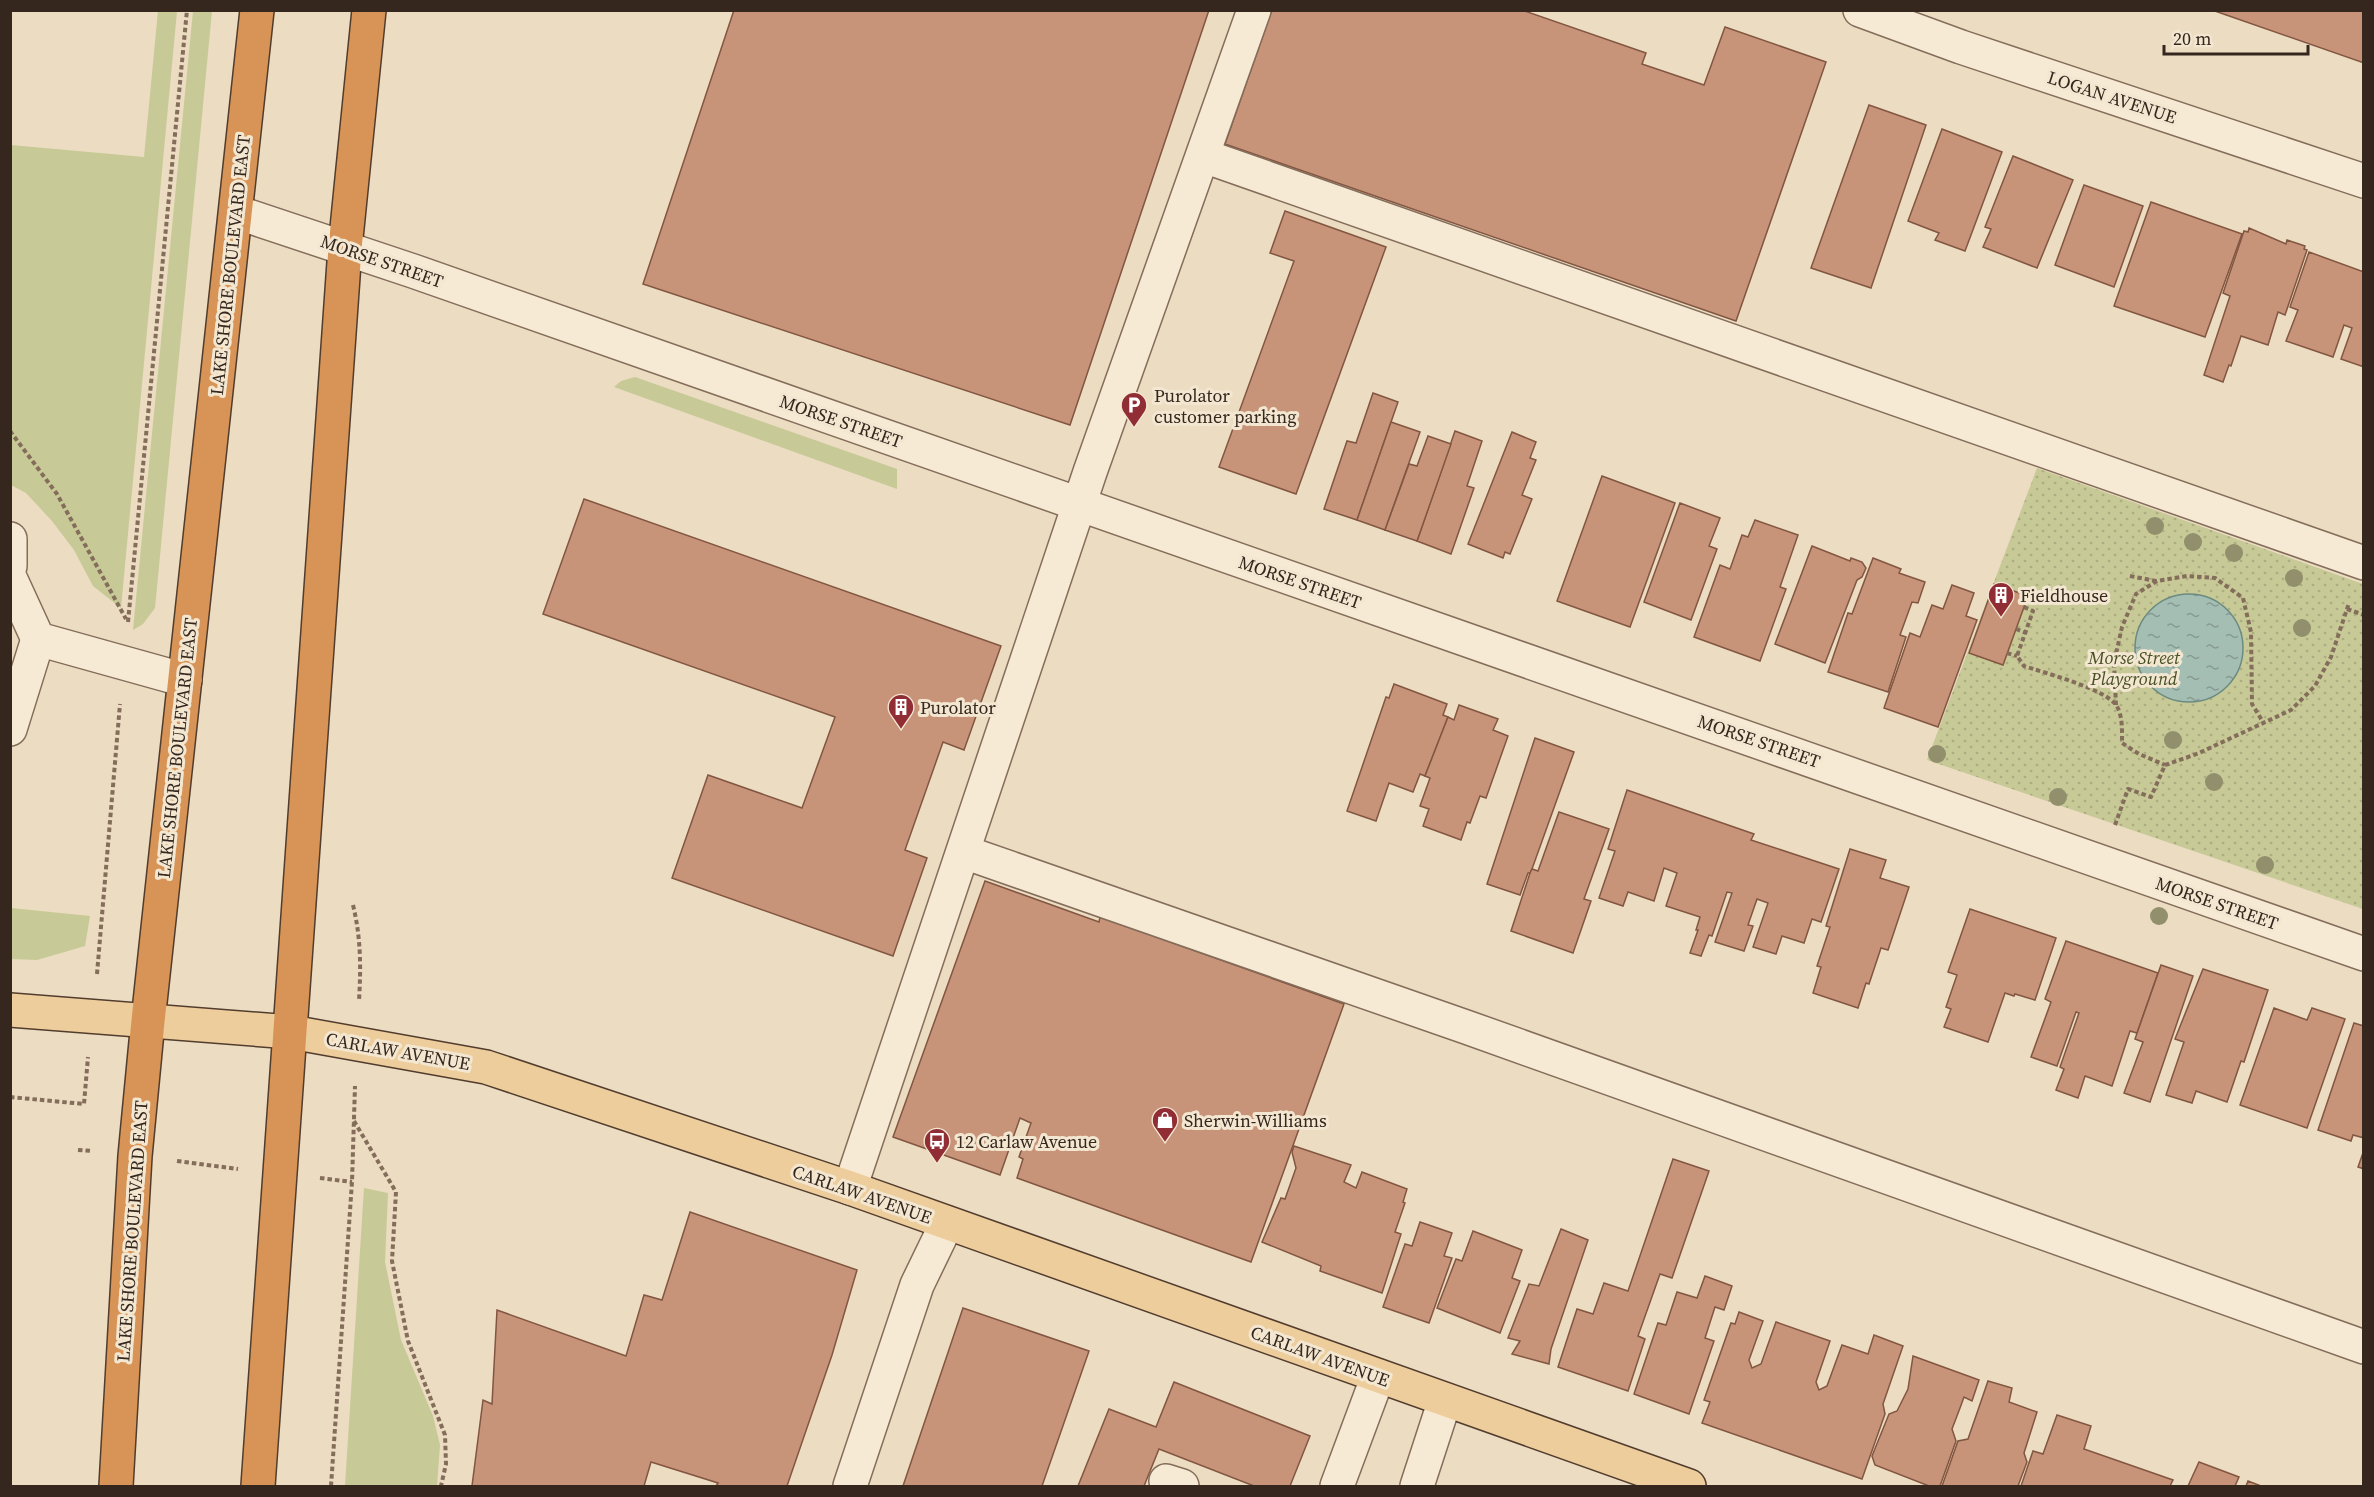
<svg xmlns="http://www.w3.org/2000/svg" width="2374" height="1497" font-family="'Source Serif 4',serif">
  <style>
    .green { fill: #c7c996 }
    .park { fill: url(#park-dots) }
    .water { fill: url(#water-ripples); stroke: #6c8b81; stroke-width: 1.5 }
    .building { fill: #c89479; stroke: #825641; stroke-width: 1.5 }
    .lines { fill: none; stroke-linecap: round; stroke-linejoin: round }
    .minor-casing { stroke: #846d5a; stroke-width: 36 }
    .major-casing { stroke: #523c2e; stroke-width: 36 }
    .highway-casing { stroke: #523c2e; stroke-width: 36 }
    .path { stroke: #846d5a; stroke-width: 4; stroke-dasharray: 4.5 3; stroke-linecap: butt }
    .minor { stroke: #f7ead4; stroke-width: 33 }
    .major { stroke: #edcd9b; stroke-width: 33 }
    .highway { stroke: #d79456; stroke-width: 33 }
    .tree { fill: #918f6c }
    .labels { text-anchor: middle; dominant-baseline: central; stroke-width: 6; stroke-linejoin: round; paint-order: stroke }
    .street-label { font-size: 18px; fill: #35271d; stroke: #f3e7d1 }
    .poi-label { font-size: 18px; fill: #35271d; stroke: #f3e7d1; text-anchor: start }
    .park-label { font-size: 18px; font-style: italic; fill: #485025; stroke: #f3e7d1 }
  </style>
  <defs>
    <pattern id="park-dots" width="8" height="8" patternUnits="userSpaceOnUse" patternTransform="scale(1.5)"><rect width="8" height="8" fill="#c7c996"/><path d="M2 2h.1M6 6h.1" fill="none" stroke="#acad81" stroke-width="1.8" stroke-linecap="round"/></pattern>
    <pattern id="water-ripples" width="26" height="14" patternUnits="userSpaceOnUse" patternTransform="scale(1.5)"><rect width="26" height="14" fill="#a4beb4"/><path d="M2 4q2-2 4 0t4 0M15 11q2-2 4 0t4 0" fill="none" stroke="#869a92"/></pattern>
  </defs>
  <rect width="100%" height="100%" fill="#ebdcc2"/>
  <!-- green -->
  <g class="green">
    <polygon points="158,11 177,11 121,608 93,586 74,550 52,521 26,493 11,485 11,145 144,157"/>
    <polygon points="193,11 212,11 155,608 143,624 133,630"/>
    <polygon points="635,377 897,469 897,489 614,387 621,381"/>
    <polygon points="11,908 90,916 85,946 37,960 11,959"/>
    <polygon points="364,1188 388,1193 385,1262 401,1340 433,1416 440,1445 437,1486 345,1486"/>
  </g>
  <!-- park -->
  <polygon class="park" points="2037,468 2363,584 2363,909 1927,760"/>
  <!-- water -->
  <circle class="water" cx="2189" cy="648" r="54"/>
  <!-- building -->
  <g class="building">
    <polygon points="734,10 1209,10 1070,425 643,284"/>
    <polygon points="1272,10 1522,10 1646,53 1642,64 1704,85 1725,27 1826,62 1736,321 1225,144"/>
    <polygon points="2212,10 2364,10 2364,63"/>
    <polygon points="1869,105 1926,125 1871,288 1811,268"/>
    <polygon points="1942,129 2002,152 1965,251 1935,240 1939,233 1908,221"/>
    <polygon points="2013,156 2073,180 2037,268 1983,247 1991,229 1985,227"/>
    <polygon points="2084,185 2143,206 2114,287 2055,265"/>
    <polygon points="2151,202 2242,234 2205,337 2114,306"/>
    <polygon points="1285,211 1386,247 1296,494 1219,467 1294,261 1270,253"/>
    <polygon points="2249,228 2286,244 2287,240 2305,246 2304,249 2307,250 2285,315 2278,312 2268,345 2241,336 2231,366 2229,365 2223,382 2204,375 2230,296 2223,293 2244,231 2248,232"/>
    <polygon points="2309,252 2364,272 2364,367 2341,359 2352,328 2344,325 2333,357 2286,341 2298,310 2290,307"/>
    <polygon points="1373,393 1398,402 1357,520 1324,509 1347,441 1356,443"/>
    <polygon points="1391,422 1420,432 1385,530 1357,520"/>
    <polygon points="1455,431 1482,441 1467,486 1474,488 1451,554 1417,541"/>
    <polygon points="1512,432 1536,442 1530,458 1536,460 1522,495 1532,499 1510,554 1505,552 1503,558 1468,544"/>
    <polygon points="1428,436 1451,444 1417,541 1385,530 1409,464 1417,466"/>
    <polygon points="1602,476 1675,503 1630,627 1557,601"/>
    <polygon points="584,499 1001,646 964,750 943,742 905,850 927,858 893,956 672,878 708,775 802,808 835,717 543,614"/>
    <polygon points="1680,503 1720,518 1709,546 1717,549 1691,620 1644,602"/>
    <polygon points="1755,520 1798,535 1780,587 1786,589 1760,661 1694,637 1720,565 1730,569 1742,535 1748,537"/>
    <polygon points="1812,546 1850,561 1851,558 1862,562 1866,568 1862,577 1857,580 1825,663 1775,644"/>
    <polygon points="1873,558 1901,569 1899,573 1925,582 1918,603 1912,602 1900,635 1906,637 1888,692 1828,672 1848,613 1852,614"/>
    <polygon points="1994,584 2028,596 2003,665 1969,653"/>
    <polygon points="1952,585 1974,593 1966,616 1977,620 1938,727 1884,708 1910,633 1920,637 1932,605 1943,609"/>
    <polygon points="1394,684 1447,704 1443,715 1448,717 1425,776 1420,774 1413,792 1389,783 1376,821 1347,811 1386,697 1389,698"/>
    <polygon points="1459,705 1498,719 1493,730 1508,736 1486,798 1480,796 1470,823 1467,822 1461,840 1423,826 1429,809 1420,806 1430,778 1425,776 1448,717 1454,720"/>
    <polygon points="1535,738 1574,752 1532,869 1530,873 1528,873 1520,895 1487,884"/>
    <polygon points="1627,790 1754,834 1751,840 1839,869 1821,922 1812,919 1804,943 1782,936 1776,954 1753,947 1768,903 1757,899 1748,925 1753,926 1744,951 1715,942 1732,893 1727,892 1712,936 1709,935 1701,956 1690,953 1698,930 1696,930 1700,917 1666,906 1677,873 1664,868 1654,901 1628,892 1623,906 1599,898 1615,851 1608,849"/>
    <polygon points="1559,812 1609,829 1584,899 1591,901 1573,953 1511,931 1530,873 1532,869 1538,871"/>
    <polygon points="1850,849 1886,860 1880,878 1909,887 1888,950 1881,948 1869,984 1866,983 1858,1008 1813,993 1821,967 1817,966 1830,927 1826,926"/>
    <polygon points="985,881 1099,922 1100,917 1344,1004 1251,1262 1017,1178 1023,1159 1019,1157 1031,1123 1020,1118 1000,1175 893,1137"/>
    <polygon points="1970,909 2056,938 2035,1000 2015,994 2014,996 2005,993 1988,1042 1944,1027 1951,1009 1946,1007 1957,975 1948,972"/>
    <polygon points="2066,941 2158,973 2137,1033 2130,1031 2112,1086 2085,1076 2078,1098 2056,1090 2064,1069 2060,1067 2079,1013 2076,1012 2057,1066 2031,1057 2051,1002 2045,999"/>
    <polygon points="2161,965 2193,976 2150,1102 2124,1093 2143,1042 2135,1039"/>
    <polygon points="2203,969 2268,990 2244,1062 2241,1061 2227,1102 2196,1091 2192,1103 2166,1095 2184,1042 2175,1039"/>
    <polygon points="2274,1008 2307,1020 2312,1008 2345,1019 2307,1128 2240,1105"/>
    <polygon points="2354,1023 2364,1026 2364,1138 2353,1135 2351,1141 2318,1130"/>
    <polygon points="1294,1146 1351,1165 1344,1182 1356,1188 1362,1172 1407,1189 1403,1202 1405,1203 1395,1232 1401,1234 1382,1293 1320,1271 1321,1266 1262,1242 1281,1198 1285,1199 1296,1168 1292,1152"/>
    <polygon points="2364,1150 2364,1169 2358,1167"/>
    <polygon points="1673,1159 1709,1171 1672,1278 1660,1274 1638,1336 1645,1339 1628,1391 1558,1367 1577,1309 1593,1314 1604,1283 1628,1291"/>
    <polygon points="690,1212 857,1270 832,1355 787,1486 716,1486 718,1483 651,1462 644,1486 472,1486 483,1400 492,1404 497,1310 626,1356 644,1295 662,1300"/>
    <polygon points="1420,1222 1452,1233 1444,1256 1452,1258 1429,1323 1383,1307 1405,1244 1412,1246"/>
    <polygon points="1561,1229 1588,1240 1551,1349 1549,1364 1512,1354 1520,1341 1508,1338 1529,1284 1539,1286"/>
    <polygon points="1473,1231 1522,1250 1512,1278 1520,1281 1500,1333 1437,1308 1456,1259 1462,1261"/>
    <polygon points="1705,1276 1732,1286 1724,1310 1715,1307 1705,1338 1714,1341 1689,1414 1634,1394 1658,1323 1666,1325 1677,1292 1697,1298"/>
    <polygon points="963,1308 1089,1351 1042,1486 903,1486"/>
    <polygon points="1739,1312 1763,1321 1749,1360 1752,1368 1761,1364 1776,1322 1830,1341 1816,1382 1819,1390 1827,1386 1842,1345 1868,1354 1874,1335 1903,1346 1883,1404 1885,1414 1862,1479 1702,1423 1710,1402 1704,1400 1731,1323 1735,1324"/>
    <polygon points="1913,1356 1979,1380 1972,1401 1964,1397 1960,1408 1952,1429 1956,1441 1940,1486 1929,1486 1875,1465 1872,1456 1889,1414 1897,1411 1908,1389"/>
    <polygon points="1988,1381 2012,1388 2009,1402 2037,1412 2024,1453 2027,1462 2018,1486 1942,1486 1958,1441 1968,1439"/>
    <polygon points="1174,1382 1310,1436 1290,1486 1254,1486 1159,1449 1144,1486 1078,1486 1109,1409 1156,1427"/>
    <polygon points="2057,1415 2091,1426 2084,1449 2173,1480 2170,1486 2021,1486 2033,1451 2043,1454"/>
    <polygon points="2199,1462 2239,1477 2235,1486 2188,1486"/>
    <polygon points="2248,1481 2261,1486 2246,1486"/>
  </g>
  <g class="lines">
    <!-- minor casing -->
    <g class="minor-casing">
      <g id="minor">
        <polyline points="1860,10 1961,47 2364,181"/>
        <polyline points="1204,156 2364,563"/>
        <polyline points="236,212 413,271 2364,954"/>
        <polyline points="10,539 10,566"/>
        <polyline points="10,578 38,639 185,680"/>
        <polyline points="10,729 38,639"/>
        <polyline points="964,852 1466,1027 2364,1347"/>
        <polyline points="850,1188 1090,472 1254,10"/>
        <polyline points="1166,1481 1182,1486"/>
        <polyline points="850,1486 917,1285 947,1223"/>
        <polyline points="1337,1486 1378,1376"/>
        <polyline points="1417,1486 1445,1400"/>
      </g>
    </g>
    <!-- major casing -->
    <g class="major-casing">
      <polyline id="major" points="10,1010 291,1032 486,1067 850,1188 1689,1486"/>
    </g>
    <!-- highway casing -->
    <g class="highway-casing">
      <g id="highway">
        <polyline points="116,1486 135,1156 148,1021 257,10"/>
        <polyline points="258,1486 345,248 369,10"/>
      </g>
    </g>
    <!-- path -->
    <g class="path">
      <polyline points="10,431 57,494 126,619"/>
      <polyline points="2130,576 2156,581"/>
      <path d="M2024,607L2033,611L2017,656L2024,666C2045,673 2105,689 2116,705C2123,715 2122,732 2122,743L2139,754L2165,765"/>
      <polyline points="2347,609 2364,615"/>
      <polyline points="128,622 187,10"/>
      <polyline points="2016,629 2026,633"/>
      <polyline points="2007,653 2017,656"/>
      <polyline points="2116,705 2114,663 2122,627 2136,594 2157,581 2187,576 2215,578 2243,598 2251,632 2252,704 2263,722"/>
      <polyline points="2115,825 2128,789 2151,797 2165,765 2199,753 2291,710 2315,686 2331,657 2349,603"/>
      <path d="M353,905C361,938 361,967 359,1001"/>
      <polyline points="97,974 120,704"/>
      <polyline points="10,1097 84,1104 88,1057"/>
      <polyline points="354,1121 396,1192 392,1261 408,1341 445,1435 446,1464 441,1486"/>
      <polyline points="78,1150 92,1151"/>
      <polyline points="177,1161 238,1169"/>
      <polyline points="320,1178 352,1182"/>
      <polyline points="331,1486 352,1182 355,1086"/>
    </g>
    <!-- minor -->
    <use href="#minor" class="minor"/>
    <!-- major -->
    <use href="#major" class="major"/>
    <!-- highway -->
    <use href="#highway" class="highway"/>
  </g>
  <!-- trees -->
  <g class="tree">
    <circle cx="2155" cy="526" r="9"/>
    <circle cx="2193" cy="542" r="9"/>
    <circle cx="2234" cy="553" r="9"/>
    <circle cx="2294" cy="578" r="9"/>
    <circle cx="2302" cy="628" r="9"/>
    <circle cx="2173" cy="740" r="9"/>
    <circle cx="1937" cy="754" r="9"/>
    <circle cx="2214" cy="782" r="9"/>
    <circle cx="2058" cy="797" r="9"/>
    <circle cx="2265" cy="865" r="9"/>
    <circle cx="2159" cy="916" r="9"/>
  </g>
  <!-- icons -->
  <defs>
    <g id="parking-pin" transform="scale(1.35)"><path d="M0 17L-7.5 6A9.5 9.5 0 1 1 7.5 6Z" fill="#902d35" stroke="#f3e7d1"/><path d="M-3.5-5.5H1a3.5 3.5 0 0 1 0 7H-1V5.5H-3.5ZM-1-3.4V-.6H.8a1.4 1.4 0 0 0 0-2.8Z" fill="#fff"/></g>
    <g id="building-pin" transform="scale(1.35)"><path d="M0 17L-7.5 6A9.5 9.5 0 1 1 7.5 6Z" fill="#902d35" stroke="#f3e7d1"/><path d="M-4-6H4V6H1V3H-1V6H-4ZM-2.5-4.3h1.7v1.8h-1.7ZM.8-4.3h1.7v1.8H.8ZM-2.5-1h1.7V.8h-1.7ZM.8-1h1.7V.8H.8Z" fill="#fff"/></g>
    <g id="shop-pin" transform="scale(1.35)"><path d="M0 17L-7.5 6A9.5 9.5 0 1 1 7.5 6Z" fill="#902d35" stroke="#f3e7d1"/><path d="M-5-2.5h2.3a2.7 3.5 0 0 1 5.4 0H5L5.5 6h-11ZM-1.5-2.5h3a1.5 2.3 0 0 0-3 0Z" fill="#fff"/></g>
    <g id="bus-pin" transform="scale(1.35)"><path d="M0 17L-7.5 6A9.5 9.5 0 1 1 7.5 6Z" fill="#902d35" stroke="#f3e7d1"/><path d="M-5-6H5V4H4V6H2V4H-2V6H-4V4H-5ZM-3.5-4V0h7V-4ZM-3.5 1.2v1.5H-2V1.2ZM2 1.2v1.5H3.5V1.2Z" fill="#fff"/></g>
  </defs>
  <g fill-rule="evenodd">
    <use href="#parking-pin" x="1134" y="405"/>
    <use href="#building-pin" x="2001" y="595"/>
    <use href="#building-pin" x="901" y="707"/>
    <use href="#shop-pin" x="1165" y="1120"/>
    <use href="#bus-pin" x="937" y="1141"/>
  </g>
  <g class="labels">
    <!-- street labels -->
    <g class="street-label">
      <text transform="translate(2112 97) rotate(18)">LOGAN AVENUE</text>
      <text transform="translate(382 261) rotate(19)">MORSE STREET</text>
      <text transform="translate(230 265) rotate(-84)">LAKE SHORE BOULEVARD EAST</text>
      <text transform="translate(841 421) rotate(19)">MORSE STREET</text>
      <text transform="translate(1300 582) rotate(19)">MORSE STREET</text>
      <text transform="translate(1759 741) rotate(19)">MORSE STREET</text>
      <text transform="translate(177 748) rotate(-84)">LAKE SHORE BOULEVARD EAST</text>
      <text transform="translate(2217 903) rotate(19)">MORSE STREET</text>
      <text transform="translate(398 1051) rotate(10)">CARLAW AVENUE</text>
      <text transform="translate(862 1194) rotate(19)">CARLAW AVENUE</text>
      <text transform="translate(132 1231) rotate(-86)">LAKE SHORE BOULEVARD EAST</text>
      <text transform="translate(1320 1356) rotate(20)">CARLAW AVENUE</text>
    </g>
    <!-- poi labels -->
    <g class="poi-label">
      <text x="1154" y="395">Purolator<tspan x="1154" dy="21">customer parking</tspan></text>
      <text x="2020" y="595">Fieldhouse</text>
      <text x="920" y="707">Purolator</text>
      <text x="1184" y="1120">Sherwin-Williams</text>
      <text x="956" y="1141">12 Carlaw Avenue</text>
    </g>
    <!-- park labels -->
    <g class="park-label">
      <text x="2134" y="657">Morse Street<tspan x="2134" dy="21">Playground</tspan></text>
    </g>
  </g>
  <!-- border -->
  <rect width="2374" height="1497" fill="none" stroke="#35271d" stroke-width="24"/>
  <!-- scale -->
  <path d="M2164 45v9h144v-9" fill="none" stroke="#35271d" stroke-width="3"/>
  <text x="2173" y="45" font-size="18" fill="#35271d" stroke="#f3e7d1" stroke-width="4.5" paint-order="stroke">20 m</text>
</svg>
